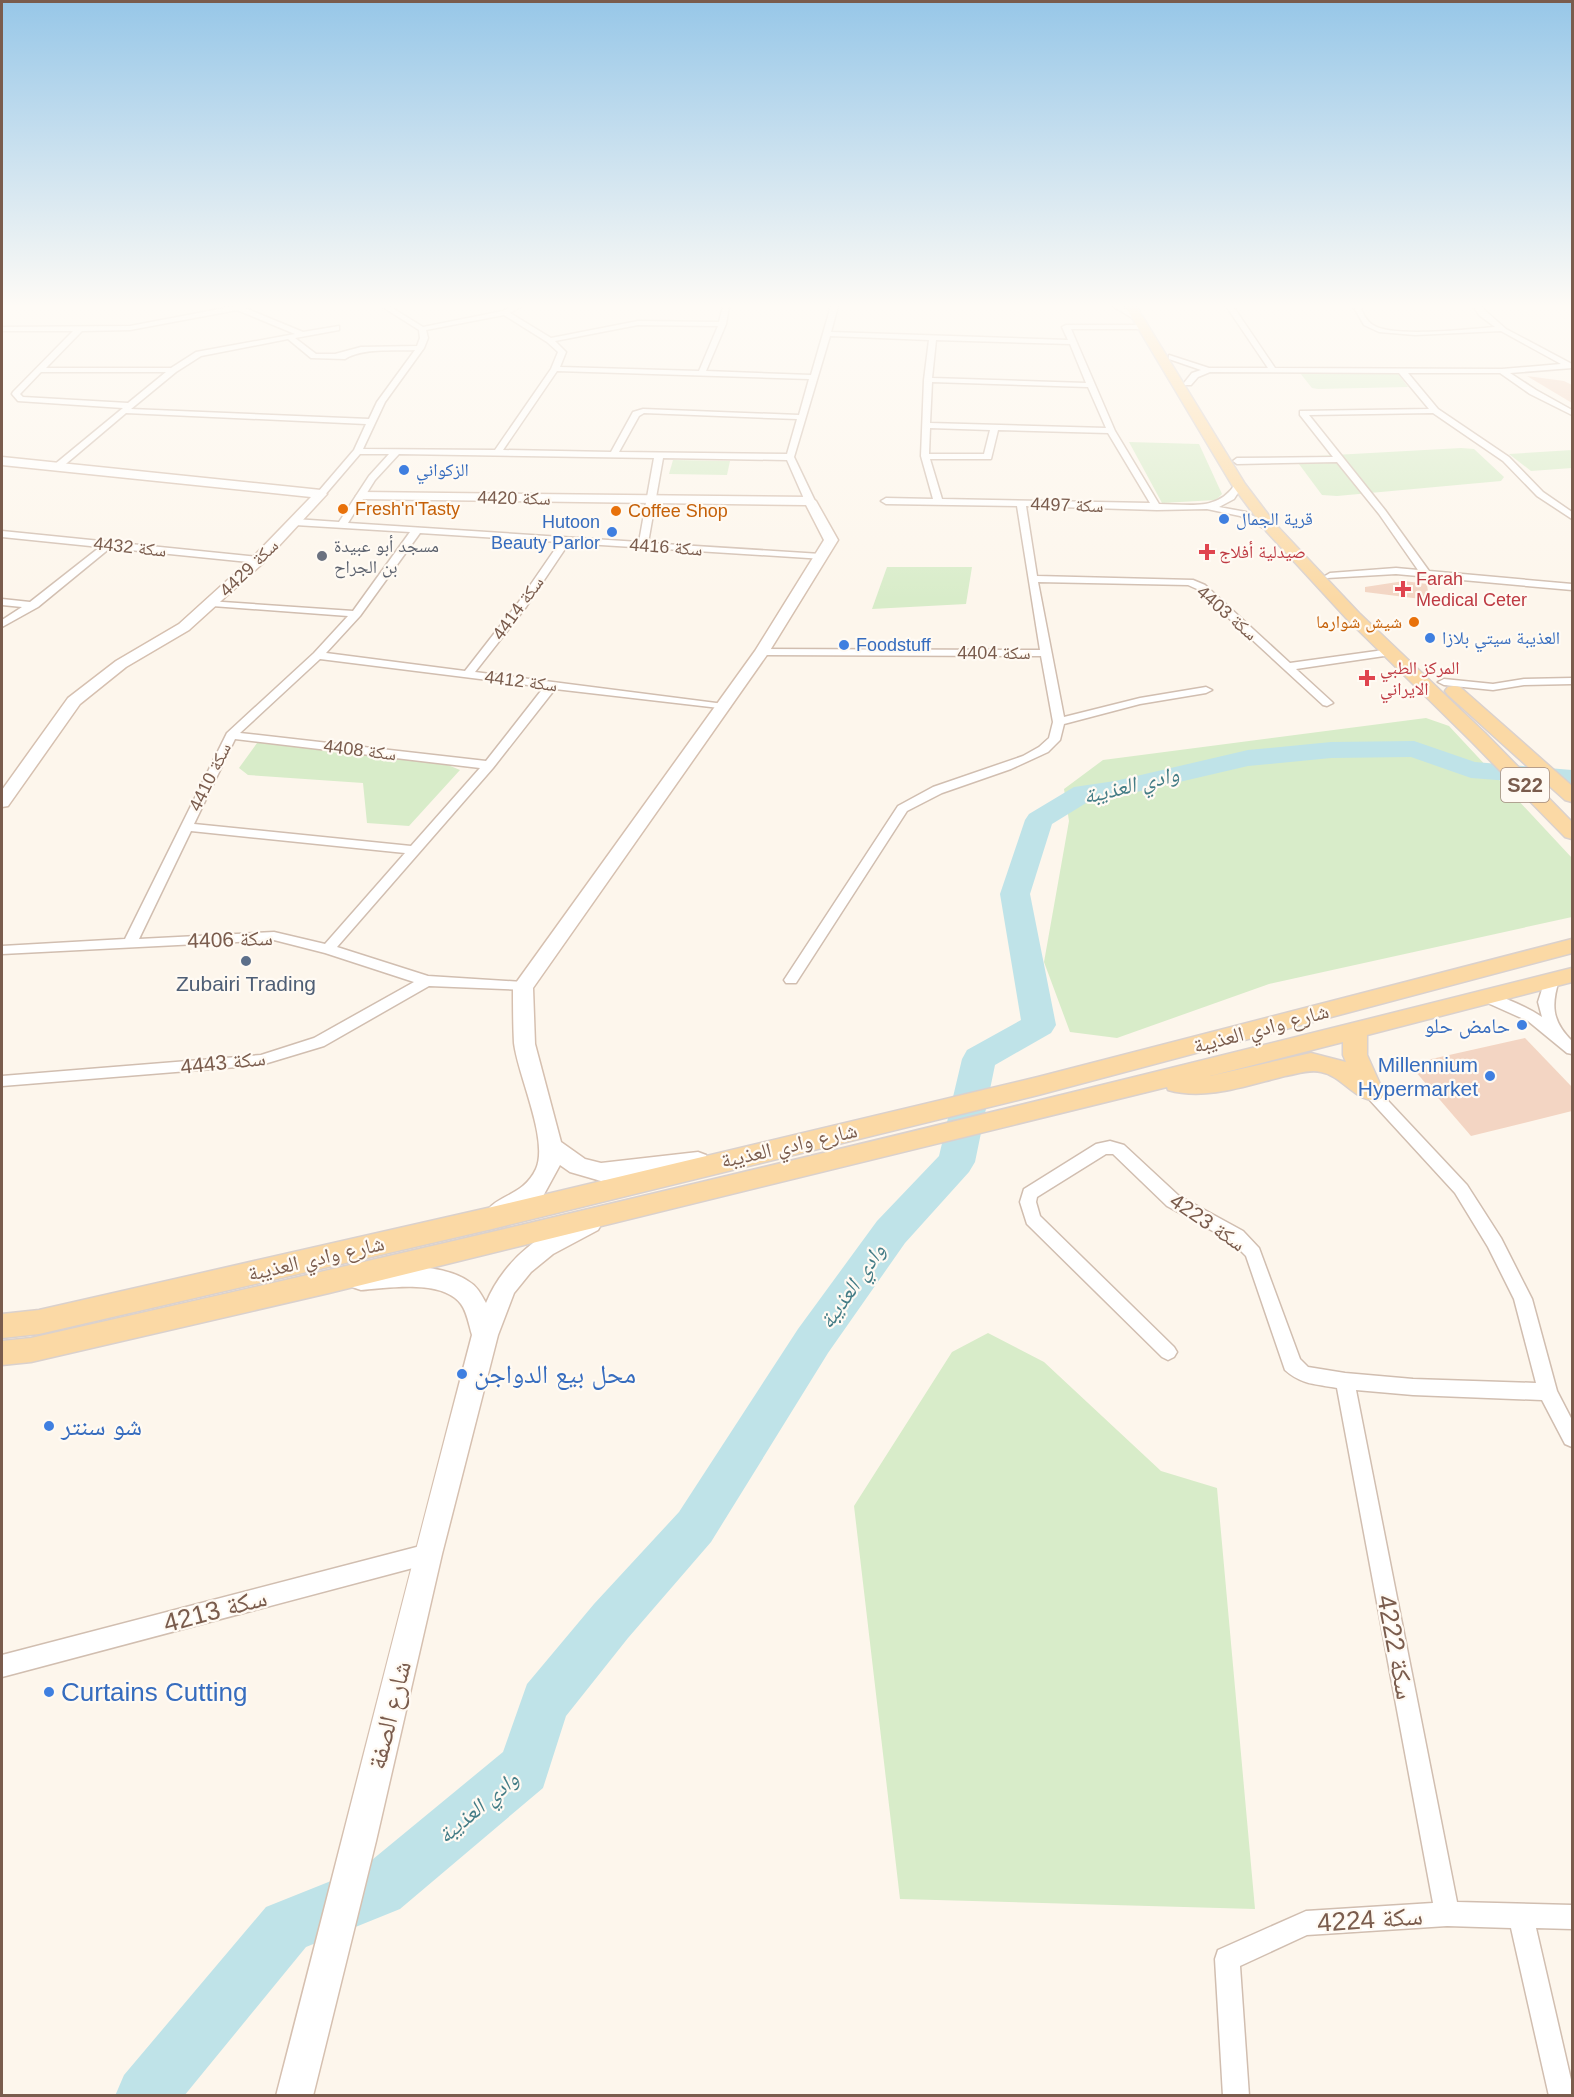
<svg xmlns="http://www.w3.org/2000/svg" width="1574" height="2097" font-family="Helvetica,'Noto Naskh Arabic',sans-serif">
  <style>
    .green { fill: #d8ecc9 }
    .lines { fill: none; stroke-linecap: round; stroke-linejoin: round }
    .river { fill: #bfe3e8; fill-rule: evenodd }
    .building { fill: #f3d5c3 }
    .street-casing { stroke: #d1beb0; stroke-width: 3 }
    .secondary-casing { stroke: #d6c0b0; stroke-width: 3 }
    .primary-casing { stroke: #dad1cd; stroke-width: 3 }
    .street { fill: #fff; fill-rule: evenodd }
    .secondary { fill: #fff; fill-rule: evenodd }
    .primary { fill: #fbd9a5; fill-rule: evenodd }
    .shop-dot { fill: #3f7fe0; stroke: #fffaf3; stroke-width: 2 }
    .food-dot { fill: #e8710a; stroke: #fffaf3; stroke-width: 2 }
    .health-dot { fill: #e0444e; stroke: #fffaf3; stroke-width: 2 }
    .worship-dot { fill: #6b7280; stroke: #fffaf3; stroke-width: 2 }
    .service-dot { fill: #5c6f8a; stroke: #fffaf3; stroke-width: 2 }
    .labels { text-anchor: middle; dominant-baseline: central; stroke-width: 4.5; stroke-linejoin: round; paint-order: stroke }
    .far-shop-label { font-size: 18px; fill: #366cbe; stroke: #fffaf3; text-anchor: start }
    .far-street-label { font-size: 18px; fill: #7a5c4d; stroke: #fffaf3 }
    .far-food-label { font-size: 18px; fill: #c56008; stroke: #fffaf3; text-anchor: start }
    .far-worship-label { font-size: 18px; fill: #5b616d; stroke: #fffaf3; text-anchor: start }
    .far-health-label { font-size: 18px; fill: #be3a42; stroke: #fffaf3; text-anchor: start }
    .shield { fill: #fffaf3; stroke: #a28b7f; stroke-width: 1.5 }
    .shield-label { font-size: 20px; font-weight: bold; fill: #7a5c4d }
    .street-label { font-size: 21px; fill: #7a5c4d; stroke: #fffaf3 }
    .service-label { font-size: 21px; fill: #4e5e75; stroke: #fffaf3 }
    .shop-label { font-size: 21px; fill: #366cbe; stroke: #fffaf3; text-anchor: end }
    .water-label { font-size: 22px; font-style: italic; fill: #437c86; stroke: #fffaf3 }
    .near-shop-label { font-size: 26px; fill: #366cbe; stroke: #fffaf3; text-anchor: start }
    .near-street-label { font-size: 26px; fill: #7a5c4d; stroke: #fffaf3 }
  </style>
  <rect width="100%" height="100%" fill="#fdf6ec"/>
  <!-- green -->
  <g class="green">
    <polygon points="1392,372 1398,374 1408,387 1318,389 1312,388 1300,373"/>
    <polygon points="1129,442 1199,444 1222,494 1216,500 1162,503"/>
    <polygon points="1461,448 1474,449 1504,477 1501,481 1337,496 1322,495 1296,460 1298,457"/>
    <polygon points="1572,450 1572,468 1531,471 1509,454"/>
    <polygon points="673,460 730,461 727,475 669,474"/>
    <polygon points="887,567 972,567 966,604 872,609"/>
    <polygon points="1426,718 1449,726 1572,858 1572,917 1269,984 1117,1038 1070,1032 1044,962 1069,821 1064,789 1103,760"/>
    <polygon points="265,742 448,765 460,770 409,826 367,823 363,783 248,775 239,768 257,743"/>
    <polygon points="988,1333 1044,1362 1161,1471 1217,1488 1255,1909 900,1899 854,1506 952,1352"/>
  </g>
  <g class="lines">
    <!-- river -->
    <polygon class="river" points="1414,741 1475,762 1572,770 1572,786 1471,778 1411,757 1331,758 1248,766 1115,797 1091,800 1052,824 1030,894 1056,1025 1051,1033 995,1065 975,1162 969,1172 905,1243 828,1353 711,1542 628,1638 566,1716 543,1788 400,1909 306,1947 184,2096 115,2096 124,2075 266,1907 361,1869 503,1752 527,1684 594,1604 679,1512 798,1329 877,1221 939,1156 962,1059 967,1050 1021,1020 1000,894 1025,820 1029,814 1074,787 1115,781 1248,750 1331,742"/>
  </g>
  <!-- building -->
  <g class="building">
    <polygon points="1527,376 1564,381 1572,385 1572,403"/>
    <polygon points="1404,581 1427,584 1429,600 1365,592 1365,587"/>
    <polygon points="1525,1038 1572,1087 1572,1111 1471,1136 1409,1064"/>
  </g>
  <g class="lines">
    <!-- street casing -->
    <g class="street-casing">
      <g id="street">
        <path d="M235,306H250L245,308L303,332L339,326V330L295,338L316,354H335L361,347L417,346L420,338L419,330L381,306H389L423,327L503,311L513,306H522L510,313L551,338L638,321L719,322L723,306H729L726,324L706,371L811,375L831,306H838L831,332L1068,340L1062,327L1066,325H1146L1143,329H1071L1115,431L1159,504C1189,504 1218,512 1236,483L1239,482L1243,485L1234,499L1219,507L1246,512L1277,529L1269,531L1240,516L1207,509L1157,510L1026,506L1037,576L1193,580L1205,585L1290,663L1391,649L1396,652L1391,655L1296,669L1331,701L1333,703L1327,706L1323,705L1197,589L1188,585L1038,582L1064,717L1140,698L1206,687L1212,690L1206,693L1140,704L1064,724L1060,740L1048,752L1011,769L942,793L907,811L796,983H786L784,980L786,977L898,806L933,787L1023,756L1039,747L1049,738L1053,722L1041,656L762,655L757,652L762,649L1040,650L1017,506L886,504L881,501L886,498L933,499L921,456L924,380L929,340L830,336L794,457L815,501L813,503L805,501L787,460L663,458L648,543L821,554L824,555V559L569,543L526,607L475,672L724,704L730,707L728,709L555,689L493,768L337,947L428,976L523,982L528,984L530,987L528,990L429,986L324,1046L261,1065L2,1086V1076L261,1055L314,1038L414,982L325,953L274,940L2,954V946L125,939L227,733L314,653L348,616L212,606L208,605V601L353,611L410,532L295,525L290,522L295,519L339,522L369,476L389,454H360L324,496H318V492L354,450L366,424L126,413L61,468H55V464L123,408L18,401L12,394L13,392L73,331H2V327L130,326ZM237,310L295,334L196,352L171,368H46L82,331L130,330ZM504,315L547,342L558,352L551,369L495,450L363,449L385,402L424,348L428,338L426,330ZM638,325L718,326L699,371L560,367L566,352L555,341ZM288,339L311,358L345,359C362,348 391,351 415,350L377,402L369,419L131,409L176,372L201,356ZM936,340L1070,344L1086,383L932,378ZM557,371L809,379L799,415L643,409L633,412L611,452L503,450ZM41,372H166L128,403L23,397L20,394ZM932,382L1088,387L1106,428L930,423ZM644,413L797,419L787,454L619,452L639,416ZM930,428L990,430L984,454H929ZM998,430L1108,433L1150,503L942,499L930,459H991ZM399,454L654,458L639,542L348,523L375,480ZM420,533L560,542L518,603L465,671L326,653L360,616ZM320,659L544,687L486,761L240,733ZM235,739L480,768L411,846L194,824ZM191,831L405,853L325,944L274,932L139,939Z"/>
        <polygon points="1112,306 1120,306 1142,319 1136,320"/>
        <path d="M1226,306H1233L1275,368L1502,369L1561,364L1501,331L1415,335L1379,332L1364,325L1353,306H1360C1363,313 1366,321 1373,325C1392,338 1470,329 1495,327L1479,315L1473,306H1480L1506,329L1572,364V368L1510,373L1536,390L1572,410V415L1530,394L1500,373H1408L1438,409L1509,457L1543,492L1572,512V519L1537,496L1503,461L1433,413L1309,415L1385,510L1429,571L1572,584V590L1396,574L1327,578L1325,576L1330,573L1396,568L1418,570L1379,514L1337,462L1237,464L1233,461L1237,458L1333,457L1300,415V411L1429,409L1399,373L1210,372L1198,377L1191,385H1185L1184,383L1192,373L1201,370L1169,359V355L1209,368H1268Z"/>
        <polygon points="2,531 258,557 263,560 258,563 110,548 38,607 2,627 2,620 22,607 2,605 2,599 30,602 100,547 2,537"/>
        <polygon points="1572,678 1572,684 1524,685 1493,690 1444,685 1438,682 1444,679 1493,684 1524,679"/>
        <path d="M1552,975L1559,980C1551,1006 1552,1021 1572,1041V1054L1567,1053L1528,1021L1481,1000L1479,997L1486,992C1506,998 1525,1006 1542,1017L1538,1002L1545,980Z"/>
        <path d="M1372,1087L1377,1089L1467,1185L1501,1238L1532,1299L1557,1391L1572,1420V1447L1565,1444L1542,1400L1413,1395L1356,1390L1457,1902L1572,1905V1929L1536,1928L1572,2084V2096H1549L1511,1928L1447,1926L1307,1935L1240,1966L1249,2096H1223L1215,1959L1218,1950L1306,1911L1433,1903L1337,1388C1316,1384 1302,1385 1285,1370L1246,1256L1231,1241L1167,1206L1113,1154H1106L1037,1197L1036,1202L1040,1216L1174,1347L1177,1352L1174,1357L1168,1360L1162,1357L1027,1224L1020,1202L1024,1189L1096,1144L1110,1141L1124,1145L1179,1196L1243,1231L1259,1248L1300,1359L1308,1367L1345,1373L1413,1379L1536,1383L1514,1299L1488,1247L1455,1193L1367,1097L1364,1093L1367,1089Z"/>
        <polygon points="428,1544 435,1547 438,1554 435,1561 428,1564 2,1677 2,1655"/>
      </g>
    </g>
    <!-- secondary casing -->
    <g class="secondary-casing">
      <g id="secondary">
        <polygon points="2,457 321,490 327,494 263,563 189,630 126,667 80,704 8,806 2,807 2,790 68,698 116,661 179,624 253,557 311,497 2,465"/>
        <path d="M362,492L810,497L816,501L838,540L769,652L533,988L535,1044L561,1142L585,1159L601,1163L698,1152L706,1155L709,1161L706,1167L601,1181L570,1172L560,1165L542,1198L497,1223L489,1220L485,1214C496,1194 523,1197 536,1169C549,1140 518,1076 514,1043C513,1024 513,1005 513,987L755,651L824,540L806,505L358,499L356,496Z"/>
        <path d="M590,1214L598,1216L602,1223L598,1230L553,1254L531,1272L514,1293L498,1335L442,1554L376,1841L313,2096H276C342,1842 405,1588 472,1335C469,1325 467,1312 461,1304C442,1279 389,1288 361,1290L352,1287L349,1280L352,1273C382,1263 442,1263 468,1281C477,1286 481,1294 486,1303C504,1259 545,1228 590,1214Z"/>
      </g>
    </g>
    <!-- primary casing -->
    <g class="primary-casing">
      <g id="primary">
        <polygon points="1125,306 1136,306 1245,484 1277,526 1359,613 1485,733 1572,822 1572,839 1565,837 1471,741 1347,619 1267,532 1232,485"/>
        <polygon points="1454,686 1460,687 1572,786 1572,802 1565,800 1448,695 1445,691 1448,687"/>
        <polygon points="1572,939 1572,953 1038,1095 492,1229 39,1334 2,1338 2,1314 39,1310 492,1207 1038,1077"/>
        <path d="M1572,968V982L1367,1035V1055L1384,1093L1381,1099C1357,1106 1344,1076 1321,1072C1309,1069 1297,1074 1285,1076C1248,1085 1206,1101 1168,1090L1167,1087L329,1293L31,1362L2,1365V1341L31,1338C547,1222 1060,1097 1572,968ZM1343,1042V1055L1346,1062L1311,1053L1210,1076Z"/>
      </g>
    </g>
    <!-- street -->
    <use href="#street" class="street"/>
    <!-- secondary -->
    <use href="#secondary" class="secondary"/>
    <!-- primary -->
    <use href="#primary" class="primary"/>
  </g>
  <!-- sky -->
  <linearGradient id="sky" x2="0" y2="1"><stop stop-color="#97c7e8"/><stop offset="0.51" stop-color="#fefbf6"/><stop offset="1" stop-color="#fefbf6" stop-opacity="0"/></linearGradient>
  <rect width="1574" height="600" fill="url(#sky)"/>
  <!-- markers -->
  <g class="shop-dot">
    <circle cx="404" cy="470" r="6"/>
    <circle cx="1224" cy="519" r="6"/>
    <circle cx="612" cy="532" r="6"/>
    <circle cx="1430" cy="638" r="6"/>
    <circle cx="844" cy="645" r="6"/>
    <circle cx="1522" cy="1025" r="6"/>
    <circle cx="1490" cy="1076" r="6"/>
    <circle cx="462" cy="1374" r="6"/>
    <circle cx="49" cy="1426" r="6"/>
    <circle cx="49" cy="1692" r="6"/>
  </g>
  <g class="food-dot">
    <circle cx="343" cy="509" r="6"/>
    <circle cx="616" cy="511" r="6"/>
    <circle cx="1414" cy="622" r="6"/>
  </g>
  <g class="health-dot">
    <path d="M1204 543h6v6h6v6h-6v6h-6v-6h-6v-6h6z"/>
    <path d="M1400 580h6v6h6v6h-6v6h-6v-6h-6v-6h6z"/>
    <path d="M1364 669h6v6h6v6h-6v6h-6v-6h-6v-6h6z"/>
  </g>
  <circle class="worship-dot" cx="322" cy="556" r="6"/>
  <circle class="service-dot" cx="246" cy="961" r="6"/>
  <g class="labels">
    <!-- far-shop labels -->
    <g class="far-shop-label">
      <text x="416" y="470">الزكواني</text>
      <text x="1236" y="519">قرية الجمال</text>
      <text x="600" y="522" text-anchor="end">Hutoon<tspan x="600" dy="21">Beauty Parlor</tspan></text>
      <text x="1442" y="638">العذيبة سيتي بلازا</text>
      <text x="856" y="645">Foodstuff</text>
    </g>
    <!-- far-street labels -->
    <g class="far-street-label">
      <text transform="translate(514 498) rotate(1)">سكة 4420</text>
      <text transform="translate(1067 505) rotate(2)">سكة 4497</text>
      <text transform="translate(130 547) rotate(6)">سكة 4432</text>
      <text transform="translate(666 547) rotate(4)">سكة 4416</text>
      <text transform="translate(249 568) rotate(-44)">سكة 4429</text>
      <text transform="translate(518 608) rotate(-54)">سكة 4414</text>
      <text transform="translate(1227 613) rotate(41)">سكة 4403</text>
      <text x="994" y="653">سكة 4404</text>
      <text transform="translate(521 681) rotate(7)">سكة 4412</text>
      <text transform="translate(360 750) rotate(7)">سكة 4408</text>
      <text transform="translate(210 777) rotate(-64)">سكة 4410</text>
    </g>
    <!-- far-food labels -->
    <g class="far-food-label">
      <text x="355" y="509">Fresh'n'Tasty</text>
      <text x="628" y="511">Coffee Shop</text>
      <text x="1402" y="622" text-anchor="end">شيش شوارما</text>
    </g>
    <!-- far-worship labels -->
    <g class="far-worship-label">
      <text x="334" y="546">مسجد أبو عبيدة<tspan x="334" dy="21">بن الجراح</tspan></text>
    </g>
    <!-- far-health labels -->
    <g class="far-health-label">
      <text x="1219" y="552">صيدلية أفلاج</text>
      <text x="1416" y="579">Farah<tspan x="1416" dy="21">Medical Ceter</tspan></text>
      <text x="1380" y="668">المركز الطبي<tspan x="1380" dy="21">الايراني</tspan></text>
    </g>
    <!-- shield labels -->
    <rect class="shield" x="1501" y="768" width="48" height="34" rx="4.5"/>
    <g class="shield-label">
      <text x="1525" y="785">S22</text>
    </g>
    <!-- street labels -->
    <g class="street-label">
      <text transform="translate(230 939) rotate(-2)">سكة 4406</text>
      <text transform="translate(1261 1028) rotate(-15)">شارع وادي العذيبة</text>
      <text transform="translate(223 1062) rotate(-6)">سكة 4443</text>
      <text transform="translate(789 1145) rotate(-13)">شارع وادي العذيبة</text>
      <text transform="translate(1208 1222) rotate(34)">سكة 4223</text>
      <text transform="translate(316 1258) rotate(-13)">شارع وادي العذيبة</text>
    </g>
    <!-- service labels -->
    <g class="service-label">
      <text x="246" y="983">Zubairi Trading</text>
    </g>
    <!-- shop labels -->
    <g class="shop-label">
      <text x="1510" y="1025">حامض حلو</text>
      <text x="1478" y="1064">Millennium<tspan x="1478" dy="24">Hypermarket</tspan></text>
    </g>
    <!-- water labels -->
    <g class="water-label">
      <text transform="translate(1131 785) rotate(-14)">وادي العذيبة</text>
      <text transform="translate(852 1286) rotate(-55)">وادي العذيبة</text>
      <text transform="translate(478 1807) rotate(-40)">وادي العذيبة</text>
    </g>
    <!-- near-shop labels -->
    <g class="near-shop-label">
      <text x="474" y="1374">محل بيع الدواجن</text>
      <text x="61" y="1426">شو سنتر</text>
      <text x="61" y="1692">Curtains Cutting</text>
    </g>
    <!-- near-street labels -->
    <g class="near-street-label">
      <text transform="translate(215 1610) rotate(-15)">سكة 4213</text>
      <text transform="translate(1396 1647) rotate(79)">سكة 4222</text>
      <text transform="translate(389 1715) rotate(-76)">شارع الصفة</text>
      <text transform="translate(1370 1919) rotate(-4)">سكة 4224</text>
    </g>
  </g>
  <!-- border -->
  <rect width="1574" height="2097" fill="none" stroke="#7a5c4d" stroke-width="6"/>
</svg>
